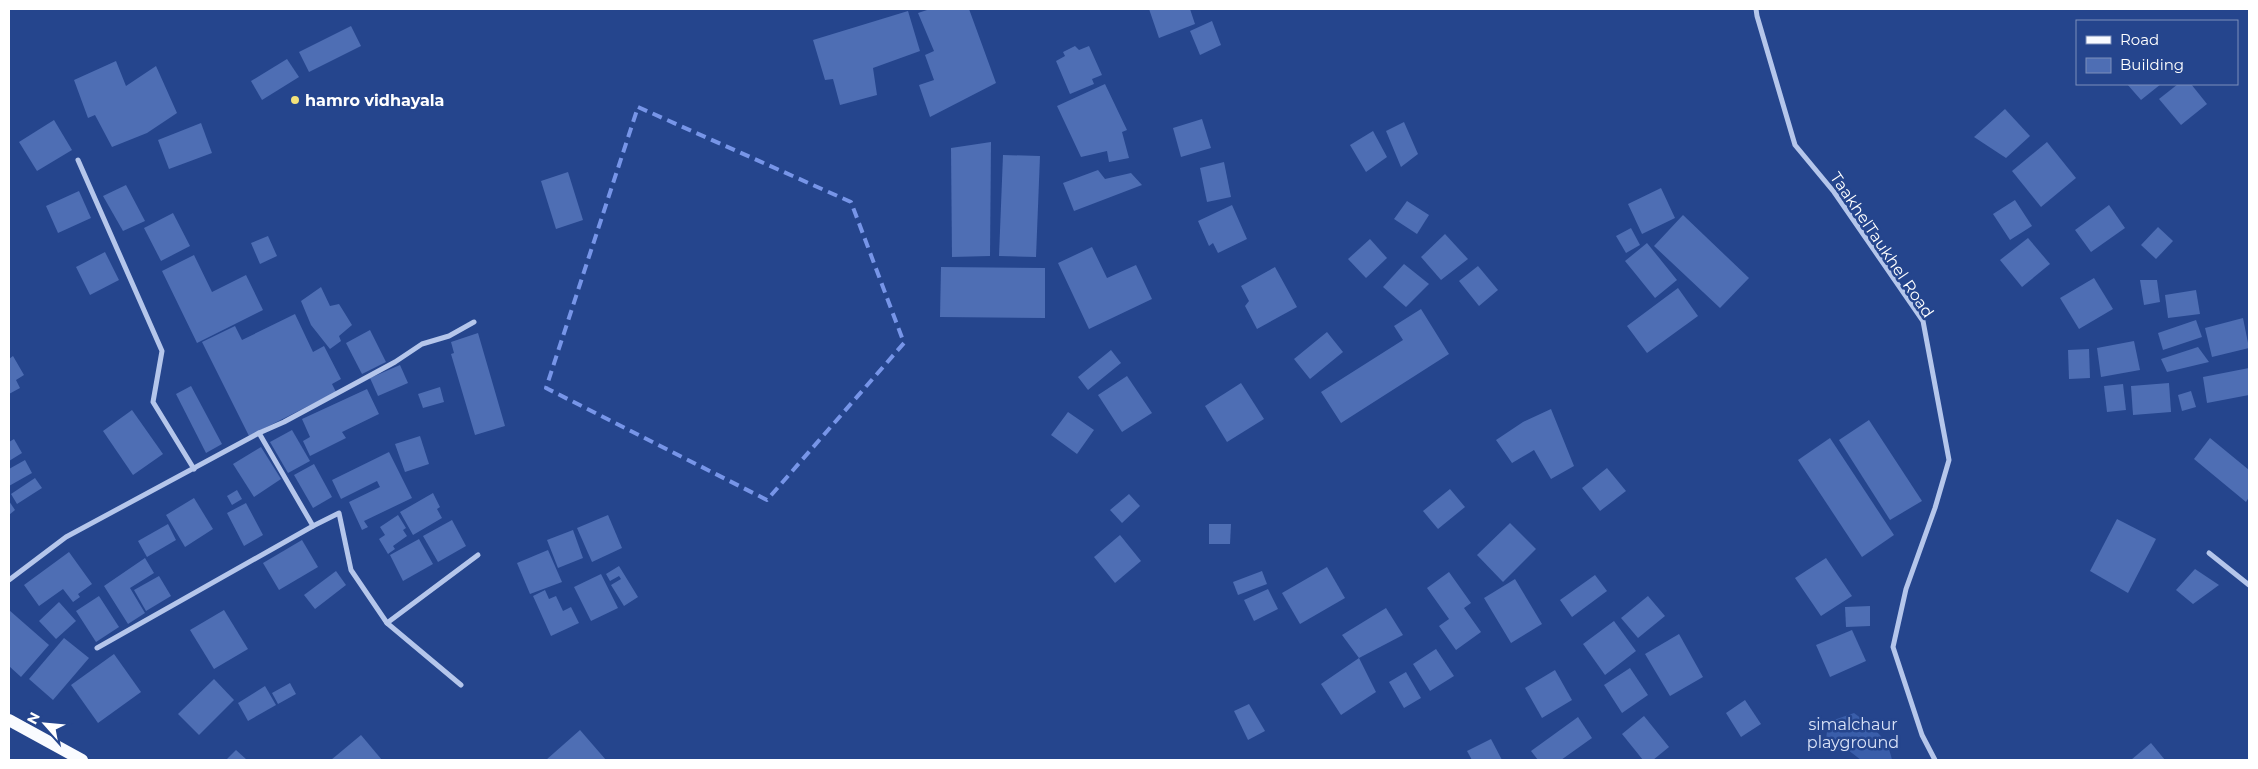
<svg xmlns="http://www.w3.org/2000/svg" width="2258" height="769" font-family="Montserrat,sans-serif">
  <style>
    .green { fill: #3a5eaa }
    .building { fill: #4e6eb4 }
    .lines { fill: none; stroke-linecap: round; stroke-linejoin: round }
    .minor { stroke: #b5c6eb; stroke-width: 5 }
    .primary { stroke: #f9fbff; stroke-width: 12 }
    .marked { fill: none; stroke: #7795e8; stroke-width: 4; stroke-dasharray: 10 6; stroke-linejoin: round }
    .poi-dot { fill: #f4e27a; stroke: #25458d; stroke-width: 2 }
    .labels { text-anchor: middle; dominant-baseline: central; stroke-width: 5; stroke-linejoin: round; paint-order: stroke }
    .poi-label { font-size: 16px; font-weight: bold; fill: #fff; stroke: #25458d; text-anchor: start }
    .street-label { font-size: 16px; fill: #fff; stroke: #25458d }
    .park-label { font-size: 16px; fill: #dae3f8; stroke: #25458d }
  </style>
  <rect width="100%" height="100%" fill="#25458d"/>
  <!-- green -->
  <path class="green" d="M1854,713C1872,727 1888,737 1892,760H1861L1848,750L1825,749L1828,722Z"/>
  <!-- building -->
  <g class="building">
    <polygon points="930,9 969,9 996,83 930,117 919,85 934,80 925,55 934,51 918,13"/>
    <polygon points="1149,9 1190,9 1195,24 1159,38"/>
    <polygon points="908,11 920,51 873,68 877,95 840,105 833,79 825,80 813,40"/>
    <polygon points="1212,21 1221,45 1200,55 1190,31"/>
    <polygon points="351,26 361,46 309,72 299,52"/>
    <polygon points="1075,46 1079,50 1089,46 1102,75 1092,79 1094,84 1070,94 1056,61 1065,56 1063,52"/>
    <polygon points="287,59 299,77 262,100 251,81"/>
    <polygon points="116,61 126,86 156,66 177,113 147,133 112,147 95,115 88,118 74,80"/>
    <polygon points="1105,84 1127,130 1122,132 1129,158 1109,162 1107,151 1081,157 1057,106"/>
    <polygon points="2127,84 2161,84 2141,100"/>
    <polygon points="2178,84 2191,84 2207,104 2181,125 2159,99"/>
    <polygon points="2005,109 2030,136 2006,158 1974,137"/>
    <polygon points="1202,119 1211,148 1181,157 1173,128"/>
    <polygon points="54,120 72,150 37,171 19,142"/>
    <polygon points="1404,122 1418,154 1401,167 1386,131"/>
    <polygon points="201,123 212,153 169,169 158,140"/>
    <polygon points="1373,131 1387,157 1366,172 1350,145"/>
    <polygon points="991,142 990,256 952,257 951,148"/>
    <polygon points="2047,142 2076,178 2041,207 2012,171"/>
    <polygon points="1003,155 1040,156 1036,257 999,256"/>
    <polygon points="1224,162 1231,197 1207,202 1200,168"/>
    <polygon points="1098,170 1105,179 1131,173 1142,185 1074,211 1063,183"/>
    <polygon points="568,172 583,220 556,229 541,181"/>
    <polygon points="126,185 145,221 123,231 103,196"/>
    <polygon points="1661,188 1675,218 1642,234 1628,204"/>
    <polygon points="79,191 91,218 58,233 46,206"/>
    <polygon points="2015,200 2032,226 2010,240 1993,214"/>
    <polygon points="1407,201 1429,215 1417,234 1394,219"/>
    <polygon points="1232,205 1247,239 1218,253 1213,243 1209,246 1198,221"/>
    <polygon points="2109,205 2125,228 2091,252 2075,230"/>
    <polygon points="173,213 190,246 161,261 144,228"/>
    <polygon points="1683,215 1749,278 1720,308 1654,246"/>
    <polygon points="2158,227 2173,241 2156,259 2141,245"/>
    <polygon points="1631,228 1640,245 1626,253 1616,236"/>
    <polygon points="1445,234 1468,259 1441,280 1421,257"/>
    <polygon points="268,236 277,256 260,264 251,243"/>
    <polygon points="2028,238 2050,264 2022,287 2000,260"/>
    <polygon points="1370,239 1387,258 1366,278 1348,259"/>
    <polygon points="1647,243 1677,280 1655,298 1625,261"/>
    <polygon points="1092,247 1107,278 1136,265 1152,299 1089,329 1058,263"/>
    <polygon points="105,252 119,280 90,295 76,267"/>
    <polygon points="194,255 212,292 246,275 263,310 197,343 162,271"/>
    <polygon points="1404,264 1429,284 1406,307 1383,287"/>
    <polygon points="1478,266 1498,290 1479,306 1459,281"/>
    <polygon points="941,267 1045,268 1045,318 940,317"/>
    <polygon points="1275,267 1297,307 1257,329 1245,306 1249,301 1241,286"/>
    <polygon points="2094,278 2113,309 2079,329 2060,298"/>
    <polygon points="2140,280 2157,280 2160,302 2144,305"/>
    <polygon points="321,287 330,306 339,304 352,325 339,336 341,341 330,349 311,325 301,301"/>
    <polygon points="1678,288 1698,316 1647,353 1627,326"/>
    <polygon points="2196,290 2200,314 2168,318 2165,295"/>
    <polygon points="1421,309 1449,354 1341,423 1321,392 1403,340 1394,326"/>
    <polygon points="295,314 313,352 324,346 341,379 332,384 336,392 249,436 202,342 235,326 242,340"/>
    <polygon points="2243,318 2249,348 2212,357 2205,328"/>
    <polygon points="2196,320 2202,337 2163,350 2158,333"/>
    <polygon points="370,330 386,362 362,374 346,343"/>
    <polygon points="1327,332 1343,352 1310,379 1294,359"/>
    <polygon points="478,333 505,426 475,435 451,354 454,353 451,342"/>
    <polygon points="2134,341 2140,370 2101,377 2097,348"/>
    <polygon points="2198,347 2209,362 2167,372 2161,359"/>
    <polygon points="2089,349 2090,378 2069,379 2068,350"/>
    <polygon points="1111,350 1121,363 1088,390 1078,377"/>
    <polygon points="13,356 24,375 16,380 20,388 9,394 9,359"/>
    <polygon points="400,365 408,383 378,396 370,378"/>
    <polygon points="2249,368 2249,395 2207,403 2203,377"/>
    <polygon points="1127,376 1152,413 1122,432 1098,395"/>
    <polygon points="1241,383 1264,419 1227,442 1205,406"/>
    <polygon points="2169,383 2171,412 2133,415 2131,386"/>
    <polygon points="2123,384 2126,410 2107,412 2104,386"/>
    <polygon points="191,386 222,444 206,453 176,394"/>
    <polygon points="440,387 444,402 423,408 418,394"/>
    <polygon points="367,389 379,414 342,432 346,438 310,456 303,441 310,437 302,419"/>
    <polygon points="2191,391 2196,407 2182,411 2178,395"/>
    <polygon points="1551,409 1574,466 1551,479 1534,450 1512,463 1496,440 1523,422"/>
    <polygon points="132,410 163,454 133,475 103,431"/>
    <polygon points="1068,412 1094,430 1077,454 1051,435"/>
    <polygon points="1869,420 1922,501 1890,520 1839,440"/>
    <polygon points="292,430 310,461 288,473 270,442"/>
    <polygon points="420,436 429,464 405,472 395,444"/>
    <polygon points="1830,438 1894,535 1862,557 1798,460"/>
    <polygon points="2210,438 2249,470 2249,497 2246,502 2194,459"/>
    <polygon points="14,439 22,453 9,461 9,442"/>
    <polygon points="261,447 281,479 254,497 233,464"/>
    <polygon points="389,452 412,498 364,521 368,527 362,530 349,502 380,487 377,481 341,499 332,480"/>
    <polygon points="25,460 32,473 9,486 9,469"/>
    <polygon points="314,464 332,497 313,508 294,475"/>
    <polygon points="1607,468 1626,491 1600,511 1582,488"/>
    <polygon points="35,478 42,488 17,504 11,494"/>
    <polygon points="1450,489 1465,507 1438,529 1423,511"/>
    <polygon points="237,490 242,499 232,505 227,496"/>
    <polygon points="433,493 440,507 437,509 442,518 413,535 400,512"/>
    <polygon points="1129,494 1140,506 1122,523 1110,510"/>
    <polygon points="194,498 213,529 185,547 166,515"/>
    <polygon points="9,501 15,510 9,515"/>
    <polygon points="246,503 263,535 244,546 227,513"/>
    <polygon points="398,515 406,528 403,530 407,536 393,546 395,549 388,554 379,539 385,535 380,527"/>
    <polygon points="608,515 622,548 592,562 577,528"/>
    <polygon points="2117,519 2156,539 2128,593 2090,571"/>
    <polygon points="452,520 466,546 438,562 423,536"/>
    <polygon points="1510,523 1536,549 1503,582 1477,555"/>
    <polygon points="168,524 176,540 147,557 138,541"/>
    <polygon points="1209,524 1231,524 1230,544 1209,544"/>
    <polygon points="573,530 583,558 558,568 547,540"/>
    <polygon points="1120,535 1141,561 1115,583 1094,557"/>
    <polygon points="419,539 433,564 403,581 390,555"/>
    <polygon points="302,540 318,567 279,590 263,563"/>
    <polygon points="548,550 562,582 530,594 517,563"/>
    <polygon points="69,552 92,584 78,594 80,597 73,602 63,589 39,606 24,585"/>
    <polygon points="145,558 154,573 130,588 145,613 128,624 104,586"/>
    <polygon points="1826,558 1852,596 1821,616 1795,578"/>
    <polygon points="619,566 638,597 624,606 611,585 621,579 619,576 610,581 606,574"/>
    <polygon points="1327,567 1345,598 1300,624 1282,593"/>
    <polygon points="2195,569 2219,585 2193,604 2176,590"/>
    <polygon points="336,571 346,585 315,609 304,595"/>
    <polygon points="1262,571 1267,584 1238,595 1233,582"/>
    <polygon points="1449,572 1471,603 1464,608 1481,632 1456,650 1439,626 1449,619 1427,588"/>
    <polygon points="601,574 618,608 591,621 574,587"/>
    <polygon points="1595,575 1607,591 1572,617 1560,600"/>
    <polygon points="159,576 171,596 146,611 134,590"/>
    <polygon points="1515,579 1542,624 1511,643 1484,598"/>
    <polygon points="1268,589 1278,609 1254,621 1244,600"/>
    <polygon points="545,590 549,599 556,596 563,611 571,607 579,623 551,636 533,596"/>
    <polygon points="99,596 119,627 96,642 76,611"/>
    <polygon points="1648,596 1665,616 1638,638 1621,618"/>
    <polygon points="59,602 76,621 56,639 39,621"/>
    <polygon points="1870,606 1870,626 1846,627 1845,607"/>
    <polygon points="1386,608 1403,635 1359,658 1342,635"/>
    <polygon points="9,610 49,645 21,677 9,666"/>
    <polygon points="224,610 248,649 214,669 190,630"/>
    <polygon points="1614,621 1636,651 1605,675 1583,644"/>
    <polygon points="1852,630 1866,661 1830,677 1816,645"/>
    <polygon points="1679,634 1703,677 1670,696 1645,654"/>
    <polygon points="64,638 89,658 53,700 29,679"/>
    <polygon points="1436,649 1454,676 1430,691 1413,664"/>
    <polygon points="114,654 141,692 98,723 71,685"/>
    <polygon points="1359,658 1376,692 1341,715 1321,684"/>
    <polygon points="1630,668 1648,695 1622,713 1604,685"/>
    <polygon points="1555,670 1572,700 1542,718 1525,688"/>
    <polygon points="1406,672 1421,698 1404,708 1389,682"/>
    <polygon points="214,679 234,700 199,735 178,714"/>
    <polygon points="290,683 296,694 278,704 272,693"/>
    <polygon points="265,686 276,705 248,721 238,703"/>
    <polygon points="1745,700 1761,724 1741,737 1726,713"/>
    <polygon points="1249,704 1265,731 1248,740 1234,711"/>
    <polygon points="1644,716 1669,747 1653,760 1643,760 1622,734"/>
    <polygon points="1578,717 1592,738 1561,760 1538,760 1531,751"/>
    <polygon points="580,730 606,760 546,760"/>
    <polygon points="361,735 382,760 331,760"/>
    <polygon points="1491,739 1502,760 1472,760 1467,751"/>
    <polygon points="2151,743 2165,760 2131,760"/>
    <polygon points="236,750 247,760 226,760"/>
  </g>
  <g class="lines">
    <!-- minor -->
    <g class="minor">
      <polyline points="1756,9 1757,16 1795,145 1834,192 1923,321 1949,460 1935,508 1906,589 1893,647 1922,735 1935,760"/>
      <polyline points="78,160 162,351 153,402 194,469"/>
      <polyline points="259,433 313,526"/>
      <polyline points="2209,553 2249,585"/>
      <polyline points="9,580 66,537 259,433 284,422 395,362 422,344 449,336 474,322"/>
      <polyline points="387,623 478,555"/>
      <polyline points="97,648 313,526 339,513 351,570 387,623 461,685"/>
    </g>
    <!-- primary -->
    <polyline class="primary" points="9,720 82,760"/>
  </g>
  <!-- marked area -->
  <path class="marked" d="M638,107L851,202L904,343L767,500L546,388Z"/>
  <!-- markers -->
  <circle class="poi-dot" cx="295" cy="100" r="5"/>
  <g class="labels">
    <!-- poi labels -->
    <g class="poi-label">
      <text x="305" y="100">hamro vidhayala</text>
    </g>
    <!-- street labels -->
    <g class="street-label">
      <text transform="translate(1882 245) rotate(56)">TaakhelTaukhel Road</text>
    </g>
    <!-- park labels -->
    <g class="park-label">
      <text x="1853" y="724">simalchaur<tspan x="1853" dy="18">playground</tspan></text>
    </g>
  </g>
  <!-- border -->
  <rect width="2258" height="769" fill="none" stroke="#ffffff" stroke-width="20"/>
  <!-- legend -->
  <rect x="2076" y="20" width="162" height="65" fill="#25458d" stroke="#7c8fbb"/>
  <rect x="2086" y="36" width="25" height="8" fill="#f9fbff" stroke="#7c8fbb"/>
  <text x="2120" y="45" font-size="15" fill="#ffffff">Road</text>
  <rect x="2086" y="58" width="25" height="15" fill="#4e6eb4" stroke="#7c8fbb"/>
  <text x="2120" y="70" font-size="15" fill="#ffffff">Building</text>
  <!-- north arrow -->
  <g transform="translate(45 724) rotate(297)" stroke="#25458d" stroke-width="4" paint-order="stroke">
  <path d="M0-4L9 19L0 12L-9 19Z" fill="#ffffff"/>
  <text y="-8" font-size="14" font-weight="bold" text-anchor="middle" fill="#ffffff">N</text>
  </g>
</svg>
